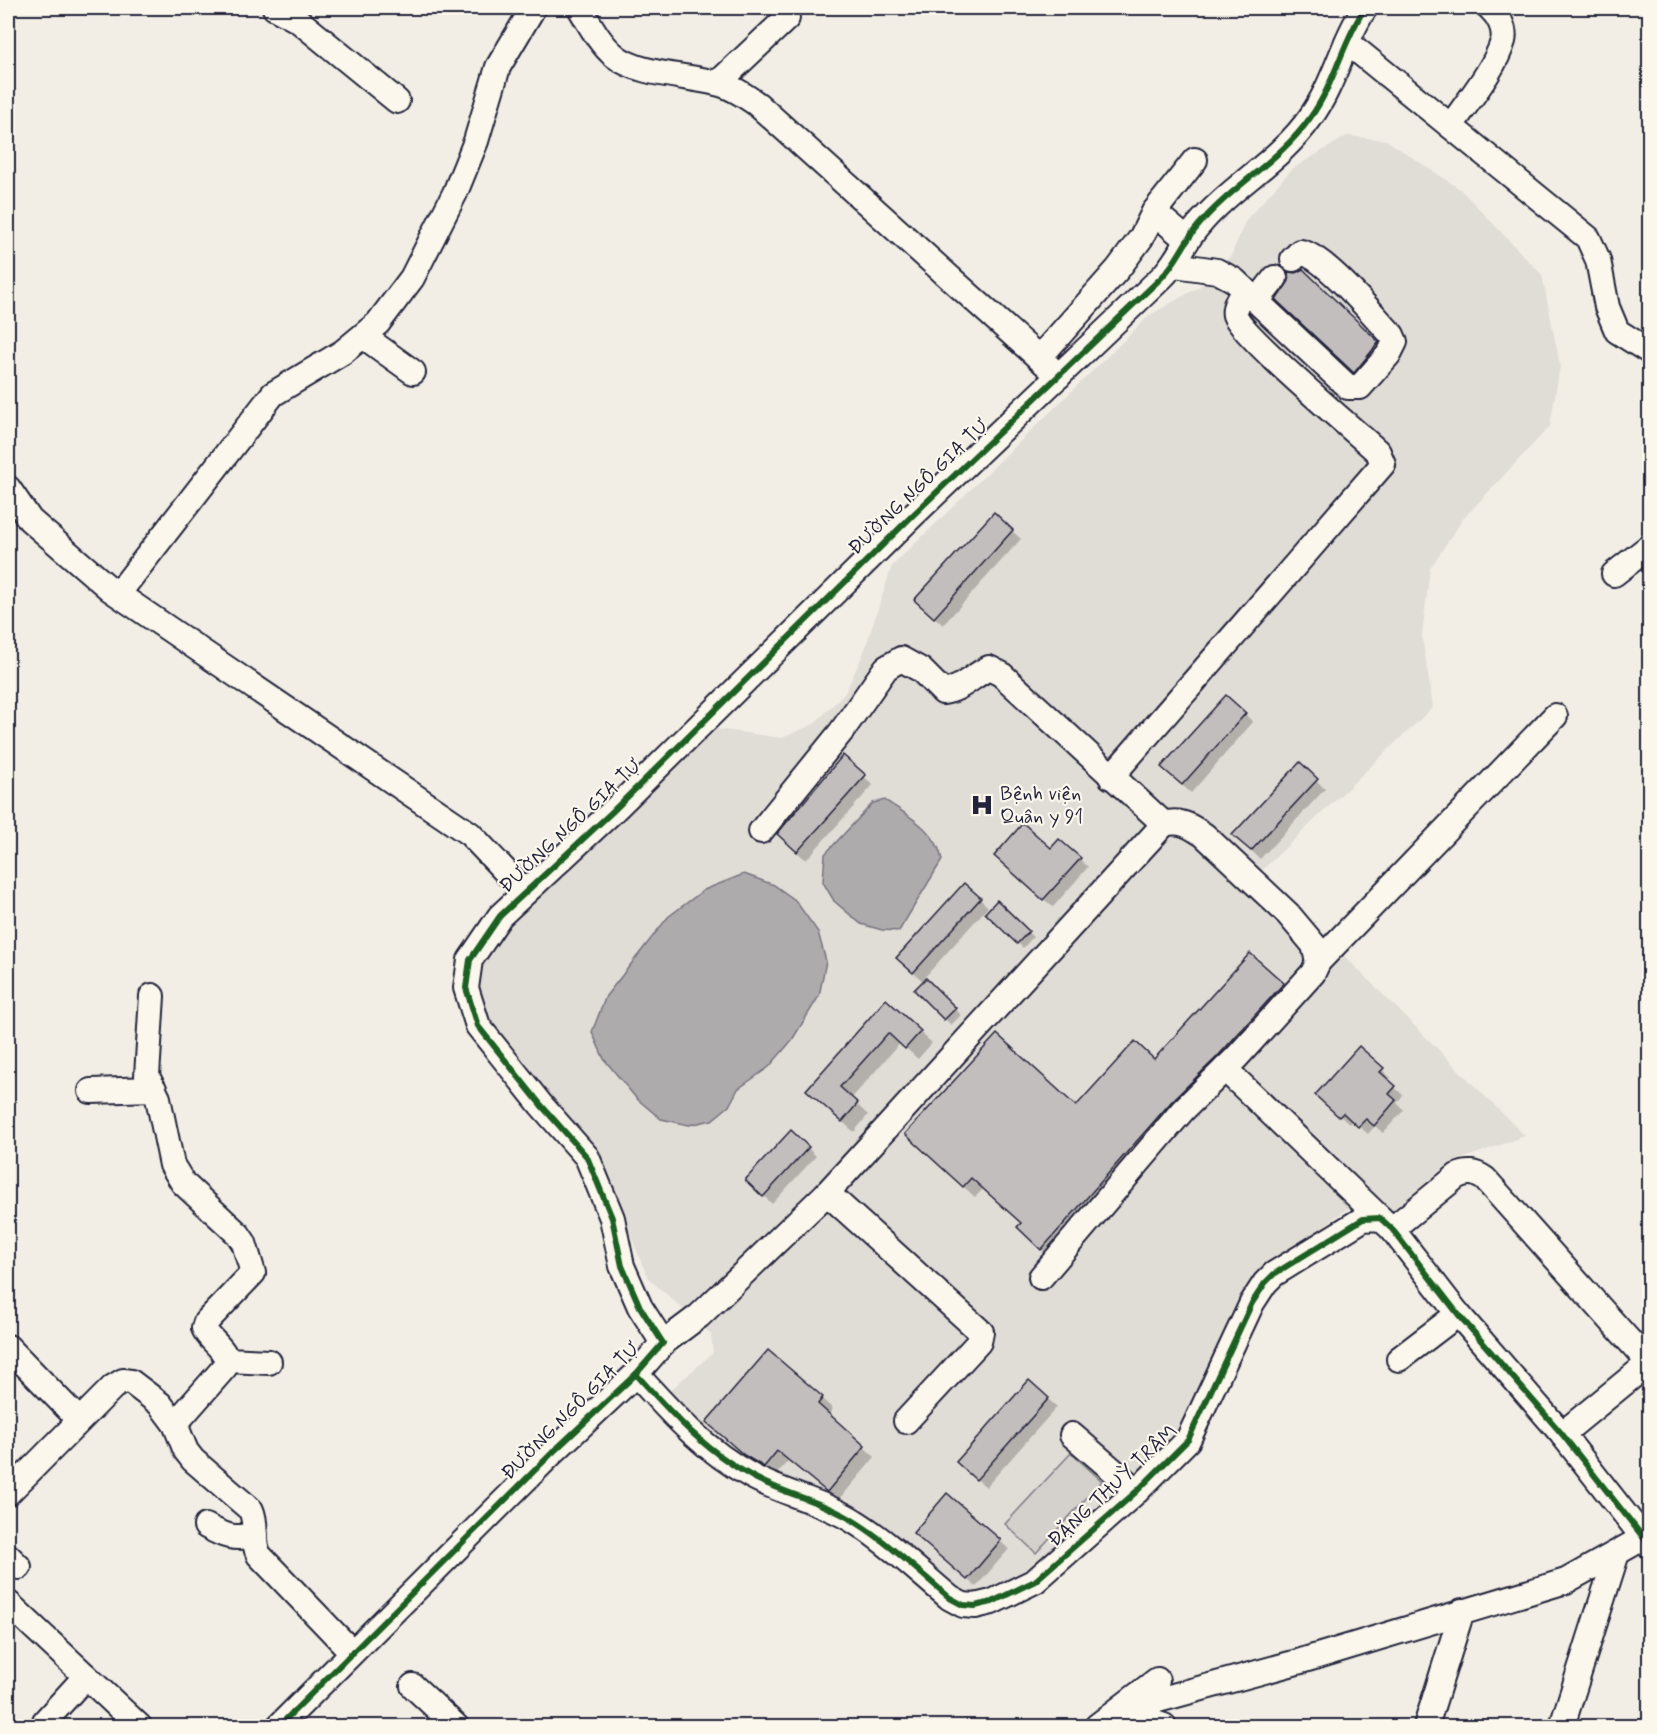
<svg xmlns="http://www.w3.org/2000/svg" width="1657" height="1734" font-family="Mynerve,sans-serif">
  <style>
    .built { fill: #e0dcd6 }
    .green { fill: #d4d1cc; stroke: #7b7a84; stroke-width: 1.5 }
    .water { fill: #aeabad; stroke: #76747f; stroke-width: 1.5 }
    .shadow { fill: #0003 }
    .building { fill: #c2bebe; stroke: #22223b; stroke-width: 1.5 }
    .lines { fill: none; stroke-linecap: round; stroke-linejoin: round }
    .minor-casing { stroke: #22223b; stroke-width: 28 }
    .minor { stroke: #fbf7ec; stroke-width: 24 }
    .cycleway-casing { stroke: #fbf7ec; stroke-width: 10 }
    .cycleway { stroke: #1b5e20; stroke-width: 6 }
    .labels { text-anchor: middle; dominant-baseline: central; stroke-width: 4.5; stroke-linejoin: round; paint-order: stroke }
    .street-label { font-size: 20px; fill: #22223b; stroke: #fbf7ec }
    .poi-label { font-size: 20px; fill: #22223b; stroke: #fbf7ec; text-anchor: start }
  </style>
  <rect width="100%" height="100%" fill="#f2eee5"/>
  <filter id="ink" filterUnits="userSpaceOnUse"><feTurbulence type="fractalNoise" baseFrequency=".0167" numOctaves="2"/><feDisplacementMap in="SourceGraphic" scale="12" xChannelSelector="R" yChannelSelector="G"/><feConvolveMatrix kernelMatrix="1 2 1 2 8 2 1 2 1" color-interpolation-filters="sRGB"/></filter>
  <g filter="url(#ink)">
    <!-- built -->
    <polygon class="built" points="1347,136 1386,140 1460,189 1542,275 1560,365 1550,426 1463,519 1430,568 1422,636 1433,707 1260,872 1525,1136 1450,1163 1392,1210 1370,1191 1290,1252 1182,1436 1043,1564 1003,1586 964,1599 844,1500 797,1487 760,1466 705,1431 668,1392 713,1353 711,1334 648,1278 603,1169 486,1020 476,987 477,963 495,935 717,729 782,738 814,724 845,693 864,652 892,566 1150,315 1199,287 1231,256 1246,220 1292,169"/>
    <!-- green -->
    <polygon class="green" points="1071,1453 1102,1481 1036,1553 1005,1524"/>
    <!-- water -->
    <g class="water">
      <path d="M885,800C908,816 937,830 942,860L899,931L882,930L861,924L834,901L823,882L825,854L873,803Z"/>
      <polygon points="744,874 774,885 795,900 818,932 826,961 819,996 792,1040 769,1067 738,1089 729,1106 712,1120 689,1125 661,1119 636,1098 604,1059 592,1032 606,996 668,917 704,890"/>
    </g>
    <!-- shadow -->
    <g class="shadow">
      <polygon points="1303,271 1389,354 1366,383 1289,311 1296,274"/>
      <polygon points="1012,531 1021,539 943,625 924,608"/>
      <polygon points="1245,714 1253,722 1191,793 1172,776"/>
      <polygon points="843,757 873,785 806,860 787,843"/>
      <polygon points="1300,764 1325,789 1260,859 1243,843"/>
      <polygon points="1052,850 1080,859 1088,867 1053,907 1004,865"/>
      <polygon points="980,899 988,907 924,978 961,1015 951,1025 916,990 924,982 907,967"/>
      <polygon points="997,903 1033,937 1023,948 987,913"/>
      <polygon points="1251,955 1294,996 1053,1260 1030,1239 1022,1224 984,1188 975,1197 918,1146 1076,1108 1154,1061"/>
      <polygon points="886,1001 932,1043 918,1059 900,1043 851,1099 868,1115 854,1132 819,1101"/>
      <polygon points="1359,1048 1391,1078 1388,1081 1403,1095 1397,1103 1404,1110 1383,1133 1375,1126 1368,1134 1352,1120 1349,1124 1325,1103"/>
      <polygon points="808,1148 816,1156 772,1204 755,1188"/>
      <polygon points="768,1352 822,1399 833,1409 828,1415 875,1457 838,1501 788,1461 775,1476 757,1465 718,1432"/>
      <polygon points="1048,1399 1057,1407 986,1487 967,1471"/>
      <polygon points="947,1495 1009,1549 976,1587 923,1541"/>
    </g>
    <!-- building -->
    <g class="building">
      <polygon points="1303,269 1379,342 1354,373 1276,300 1289,281 1288,272 1296,273"/>
      <polygon points="994,512 1013,530 934,618 914,600"/>
      <polygon points="1226,695 1246,713 1182,785 1161,767"/>
      <polygon points="843,755 866,775 797,852 777,834"/>
      <polygon points="1300,762 1318,779 1251,851 1232,835"/>
      <polygon points="1023,823 1051,848 1059,839 1081,858 1043,900 994,856"/>
      <polygon points="964,883 981,898 913,973 896,958"/>
      <polygon points="997,900 1029,931 1017,944 985,913"/>
      <polygon points="1250,953 1284,983 1217,1057 1172,1101 1041,1250 1017,1227 1021,1223 971,1178 963,1187 905,1134 997,1034 1076,1106 1135,1041 1154,1059"/>
      <polygon points="926,978 956,1008 944,1020 914,990"/>
      <polygon points="886,999 921,1031 905,1049 888,1033 840,1087 858,1103 842,1122 806,1090"/>
      <polygon points="1359,1046 1384,1068 1380,1072 1396,1086 1389,1094 1396,1100 1374,1126 1366,1119 1358,1127 1343,1113 1339,1117 1315,1095"/>
      <polygon points="791,1130 809,1147 763,1197 745,1180"/>
      <polygon points="768,1350 823,1397 818,1404 865,1446 827,1492 777,1451 764,1467 744,1455 706,1422"/>
      <polygon points="1029,1380 1049,1398 976,1480 956,1462"/>
      <polygon points="947,1493 1001,1540 967,1580 913,1533"/>
    </g>
    <g class="lines">
      <!-- minor casing -->
      <g class="minor-casing">
        <g id="minor">
          <polyline points="275,8 299,21 397,101"/>
          <path d="M580,8C590,24 599,43 615,56C638,75 687,75 716,83C731,86 744,95 757,104L1059,376"/>
          <polyline points="1347,42 1588,238 1598,260 1607,307 1617,331 1650,352"/>
          <polyline points="718,83 787,18"/>
          <path d="M1451,126C1467,102 1495,69 1503,41C1506,29 1498,15 1490,8"/>
          <polyline points="1154,212 1187,240"/>
          <path d="M1175,265L1217,271L1234,280L1348,387H1360L1389,354L1395,342L1392,335C1374,316 1324,255 1300,252L1293,259"/>
          <polyline points="1257,301 1275,278"/>
          <polyline points="363,336 413,372"/>
          <polyline points="1039,358 1118,269 1141,238 1154,212 1195,160"/>
          <polyline points="8,488 30,520 110,589 470,834 525,892"/>
          <polyline points="1614,574 1650,546"/>
          <polyline points="118,594 273,394 343,352 378,323 412,278 455,193 476,141 498,67 533,8"/>
          <path d="M1111,777L1383,464L1378,452C1355,431 1241,335 1235,315C1233,306 1240,297 1245,290"/>
          <path d="M761,831L841,732L886,668L901,659L921,670L943,692C961,690 972,676 989,668L1001,674L1164,824"/>
          <polyline points="1318,962 1555,716"/>
          <path d="M152,996L147,1076L158,1098L172,1165L183,1183L238,1234L244,1243L253,1273L206,1322L204,1328C209,1342 231,1350 225,1367L175,1424"/>
          <polyline points="1225,1069 1380,1218"/>
          <polyline points="91,1091 154,1089"/>
          <polyline points="827,1193 981,1332 979,1342 906,1421"/>
          <path d="M1392,1229L1457,1176C1468,1171 1475,1172 1485,1179L1650,1364"/>
          <path d="M663,1343L699,1316L827,1193L1164,824C1181,819 1190,826 1204,835L1288,914L1314,945L1318,962L1313,973L1236,1058L1183,1110L1041,1277"/>
          <polyline points="8,1347 79,1420"/>
          <polyline points="1399,1359 1458,1314"/>
          <polyline points="228,1360 269,1362"/>
          <path d="M636,1374C672,1414 704,1450 753,1477C787,1495 825,1502 857,1523C890,1544 920,1573 950,1598L963,1605L975,1606L992,1602L1035,1581L1137,1491L1188,1440L1252,1303L1265,1283L1274,1274L1363,1219L1380,1218L1392,1229L1458,1314L1562,1434L1650,1546"/>
          <polyline points="1562,1434 1650,1362"/>
          <polyline points="1072,1435 1137,1491"/>
          <path d="M8,1493L113,1387L123,1381L131,1382L160,1404L175,1424L186,1451L193,1460L251,1510C258,1525 251,1541 259,1555L352,1652"/>
          <path d="M206,1526C224,1536 234,1540 255,1535"/>
          <polyline points="8,1556 19,1567"/>
          <polyline points="8,1603 139,1726"/>
          <polyline points="413,1686 456,1726"/>
          <polyline points="1118,1711 1301,1661 1566,1581 1643,1538"/>
          <polyline points="1118,1711 1164,1726"/>
          <polyline points="45,1721 86,1676"/>
          <path d="M279,1726L552,1453L636,1374L663,1343L640,1307L622,1266L612,1218L587,1157L541,1105L478,1026L466,988L470,960L500,916L612,812L913,515L1161,278C1177,263 1183,243 1198,226C1231,186 1280,161 1310,118C1335,84 1342,42 1365,8"/>
          <polyline points="1097,1726 1157,1680"/>
          <polyline points="1426,1726 1462,1611"/>
          <polyline points="1562,1726 1617,1553"/>
        </g>
      </g>
      <!-- minor -->
      <use href="#minor" class="minor"/>
      <!-- cycleway casing -->
      <g class="cycleway-casing">
        <g id="cycleway">
          <path d="M636,1374C672,1414 704,1450 753,1477C787,1495 825,1502 857,1523C890,1544 920,1573 950,1598L963,1605L975,1606L992,1602L1035,1581L1137,1491L1188,1440L1252,1303L1265,1283L1274,1274L1363,1219L1380,1218L1392,1229L1458,1314L1562,1434L1650,1546"/>
          <path d="M279,1726L552,1453L636,1374L663,1343L640,1307L622,1266L612,1218L587,1157L541,1105L478,1026L466,988L470,960L500,916L612,812L913,515L1161,278C1177,263 1183,243 1198,226C1231,186 1280,161 1310,118C1335,84 1342,42 1365,8"/>
        </g>
      </g>
      <!-- cycleway -->
      <use href="#cycleway" class="cycleway"/>
    </g>
  </g>
  <!-- icons -->
  <defs>
    <g id="hospital-bare" transform="scale(1.8)"><path d="M-5-5h3v3.5h4V-5h3V5h-3V1.5h-4V5h-3Z" fill="#22223b" stroke="#fbf7ec" stroke-width="2.5" paint-order="stroke"/></g>
  </defs>
  <g fill-rule="evenodd">
    <use href="#hospital-bare" x="982" y="805"/>
  </g>
  <g class="labels">
    <!-- street labels -->
    <g class="street-label">
      <text transform="translate(919 487) rotate(-44)">ĐƯỜNG NGÔ GIA TỰ</text>
      <text transform="translate(571 826) rotate(-43)">ĐƯỜNG NGÔ GIA TỰ</text>
      <text transform="translate(571 1411) rotate(-45)">ĐƯỜNG NGÔ GIA TỰ</text>
      <text transform="translate(1113 1486) rotate(-43)">ĐẶNG THUỲ TRÂM</text>
    </g>
    <!-- poi labels -->
    <g class="poi-label">
      <text x="1000" y="794">Bệnh viện<tspan x="1000" dy="23">Quân y 91</tspan></text>
    </g>
  </g>
  <!-- margin -->
  <rect width="1657" height="1734" fill="none" stroke="#fbf7ec" stroke-width="30"/>
  <rect x="15" y="15" width="1627" height="1704" fill="none" stroke="#22223b" stroke-width="2" filter="url(#ink)"/>
</svg>
